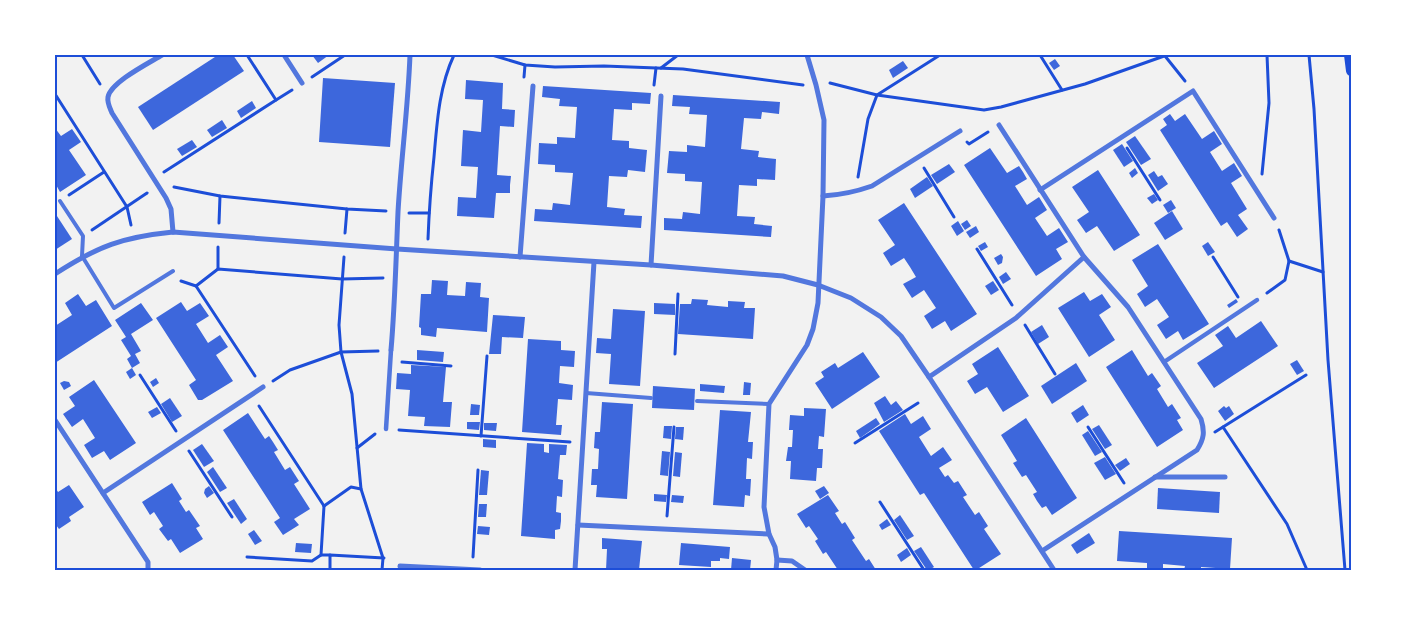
<svg xmlns="http://www.w3.org/2000/svg" width="1406" height="625" font-family="'Noto Serif',serif">
  <style>
    .building { fill: #3d67dc }
    .lines { fill: none; stroke-linecap: round; stroke-linejoin: round }
    .path { stroke: #1d4ed8; stroke-width: 3 }
    .service { stroke: #5277de; stroke-width: 4 }
    .pedestrian { stroke: #5277de; stroke-width: 4.5 }
    .minor { stroke: #5277de; stroke-width: 5 }
    .secondary { stroke: #1d4ed8; stroke-width: 10 }
    .neatline { fill: none; stroke: #1d4ed8; stroke-width: 2 }
  </style>
  <rect width="100%" height="100%" fill="#f2f2f2"/>
  <!-- building -->
  <g class="building">
    <polygon points="218,55 233,55 244,71 153,130 138,107"/>
    <polygon points="312,55 329,55 318,63"/>
    <polygon points="1055,59 1060,66 1054,70 1049,63"/>
    <polygon points="903,61 908,68 893,78 889,70"/>
    <polygon points="323,78 395,83 390,147 319,142"/>
    <polygon points="466,80 503,83 502,109 515,110 514,127 500,126 497,175 511,176 510,185 510,193 496,193 494,218 457,216 458,197 476,198 477,183 478,167 461,166 463,130 481,132 483,100 465,99"/>
    <polygon points="543,86 651,93 650,104 632,103 632,110 614,109 612,140 629,141 629,148 647,150 645,172 628,170 627,177 609,176 607,207 625,209 624,215 642,216 641,228 534,221 535,209 552,210 553,203 570,205 573,173 555,172 555,165 538,164 539,143 557,144 557,137 575,138 576,122 577,107 559,106 560,99 542,97"/>
    <polygon points="673,95 780,102 779,114 762,112 761,119 744,118 741,149 759,151 758,157 776,159 775,180 757,179 757,186 739,185 737,216 755,217 754,224 772,226 771,237 664,230 664,218 682,219 683,212 700,214 702,182 685,181 685,174 667,173 669,151 687,152 687,145 705,147 707,115 689,114 690,107 672,106"/>
    <polygon points="252,101 256,108 241,118 237,111"/>
    <polygon points="1170,114 1175,121 1185,114 1202,139 1214,131 1222,144 1210,152 1222,171 1234,163 1242,176 1231,183 1247,209 1238,215 1248,229 1237,237 1227,222 1221,226 1160,130 1167,125 1163,119"/>
    <polygon points="222,120 227,128 212,137 207,130"/>
    <polygon points="55,128 61,136 72,129 81,142 69,150 86,175 60,192 55,183"/>
    <polygon points="1135,136 1151,159 1141,165 1126,142"/>
    <polygon points="192,140 197,147 182,156 177,149"/>
    <polygon points="1122,144 1133,161 1124,167 1113,150"/>
    <polygon points="990,148 1007,173 1019,166 1023,172 1027,179 1015,186 1027,205 1039,197 1047,210 1035,218 1047,236 1059,228 1068,242 1056,249 1062,259 1036,276 964,165"/>
    <polygon points="949,164 955,172 937,184 931,175"/>
    <polygon points="1135,168 1138,173 1132,178 1129,173"/>
    <polygon points="1098,170 1140,235 1114,251 1097,226 1086,233 1077,220 1089,212 1072,187"/>
    <polygon points="1154,171 1158,177 1162,175 1168,184 1158,191 1148,175"/>
    <polygon points="927,177 933,186 915,198 910,189"/>
    <polygon points="1154,194 1158,200 1152,204 1147,198"/>
    <polygon points="1171,200 1176,208 1168,213 1163,205"/>
    <polygon points="904,203 977,314 951,331 945,321 932,329 924,316 936,308 924,290 912,298 903,284 916,277 910,267 904,258 891,266 883,253 895,245 878,220"/>
    <polygon points="1172,211 1183,229 1165,240 1154,223"/>
    <polygon points="55,213 72,239 55,250"/>
    <polygon points="967,220 971,226 965,230 961,224"/>
    <polygon points="958,221 964,231 957,236 951,226"/>
    <polygon points="976,226 979,232 970,238 966,232"/>
    <polygon points="985,242 988,247 981,251 978,246"/>
    <polygon points="1208,242 1215,252 1208,256 1202,246"/>
    <polygon points="1158,244 1209,324 1183,340 1178,331 1166,339 1157,325 1169,317 1157,299 1145,307 1137,294 1148,286 1132,260"/>
    <polygon points="1001,254 1003,257 1002,263 998,265 994,258"/>
    <polygon points="1006,272 1011,279 1003,284 999,277"/>
    <polygon points="432,280 448,281 447,295 465,296 466,282 481,283 480,297 489,298 487,332 437,328 436,337 421,335 421,328 419,327 421,294 431,294"/>
    <polygon points="993,281 999,290 991,295 985,286"/>
    <polygon points="1084,292 1090,301 1102,294 1111,307 1099,315 1115,340 1089,357 1058,308"/>
    <polygon points="78,294 86,306 96,300 112,326 55,363 55,326 72,315 65,303"/>
    <polygon points="692,299 708,300 707,305 728,307 728,301 745,302 744,308 755,308 753,339 678,334 680,304 691,304"/>
    <polygon points="1236,299 1238,302 1229,308 1227,305"/>
    <polygon points="181,302 187,311 200,303 209,316 196,324 208,343 220,335 228,347 216,355 233,381 202,400 198,400 189,385 196,380 156,318"/>
    <polygon points="141,303 153,320 131,334 141,351 135,354 140,363 132,368 127,359 131,356 121,340 126,337 115,320"/>
    <polygon points="654,303 675,304 675,315 654,314"/>
    <polygon points="613,309 645,311 640,386 609,384 611,354 596,353 597,338 611,339"/>
    <polygon points="493,315 525,317 523,338 502,337 501,354 489,354"/>
    <polygon points="1261,321 1278,346 1214,388 1197,363 1223,346 1215,335 1228,326 1236,338"/>
    <polygon points="1042,325 1049,337 1038,344 1031,332"/>
    <polygon points="528,339 561,341 561,350 575,351 574,367 560,366 559,383 573,385 572,400 558,399 556,425 562,425 561,435 522,432"/>
    <polygon points="998,347 1029,396 1003,412 987,387 975,394 967,381 978,374 972,364"/>
    <polygon points="417,350 444,352 443,362 417,360"/>
    <polygon points="1132,350 1148,376 1152,373 1161,386 1157,389 1168,407 1172,404 1181,418 1177,420 1183,430 1157,447 1106,367"/>
    <polygon points="863,352 880,377 832,409 815,383 824,377 821,372 835,363 838,368"/>
    <polygon points="1297,360 1304,371 1297,375 1290,364"/>
    <polygon points="1076,363 1087,381 1052,404 1041,386"/>
    <polygon points="411,365 446,367 443,402 452,402 450,427 424,426 425,417 408,416 410,390 396,389 397,373 411,374"/>
    <polygon points="132,368 136,375 130,379 126,372"/>
    <polygon points="156,378 159,383 153,387 150,382"/>
    <polygon points="94,380 136,443 110,460 104,451 92,458 84,445 95,438 83,419 72,427 63,414 75,406 69,397"/>
    <polygon points="64,381 69,382 71,386 64,390 60,383"/>
    <polygon points="744,382 751,383 750,395 743,395"/>
    <polygon points="700,384 725,386 724,393 700,391"/>
    <polygon points="653,386 695,389 694,410 652,408"/>
    <polygon points="885,396 891,405 896,401 903,410 884,422 874,403"/>
    <polygon points="170,398 182,416 172,422 161,404"/>
    <polygon points="602,402 633,404 627,499 596,497 597,485 591,485 592,469 598,469 599,449 594,448 595,432 600,432"/>
    <polygon points="471,404 480,405 479,415 470,415"/>
    <polygon points="1083,405 1089,415 1077,423 1071,413"/>
    <polygon points="1224,406 1226,408 1229,406 1234,414 1225,421 1218,411"/>
    <polygon points="157,407 161,413 152,418 148,412"/>
    <polygon points="804,408 826,409 824,437 819,436 818,449 823,449 822,468 817,468 816,481 790,479 791,461 786,461 788,447 792,447 793,430 789,430 790,415 804,416"/>
    <polygon points="720,410 751,412 748,442 753,442 752,459 747,458 746,479 751,479 750,496 745,495 744,507 713,505"/>
    <polygon points="248,413 265,439 269,436 273,442 278,450 274,452 285,470 290,467 299,481 294,484 310,509 294,519 299,525 283,535 274,522 280,518 223,430"/>
    <polygon points="905,414 911,424 923,416 931,429 919,437 931,456 943,447 952,460 939,468 945,477 948,475 954,483 958,481 967,495 963,497 975,515 979,512 988,526 984,529 1001,554 976,570 974,570 924,493 920,495 879,431"/>
    <polygon points="876,418 880,424 860,438 856,431"/>
    <polygon points="1026,418 1077,498 1052,515 1046,506 1042,508 1037,501 1033,494 1037,492 1026,475 1022,477 1013,463 1017,461 1001,435"/>
    <polygon points="467,422 480,422 479,430 467,429"/>
    <polygon points="484,423 497,423 496,431 484,430"/>
    <polygon points="1099,425 1112,445 1105,449 1092,429"/>
    <polygon points="664,426 672,426 671,439 663,438"/>
    <polygon points="676,427 684,427 683,440 675,439"/>
    <polygon points="1088,431 1102,452 1095,456 1082,435"/>
    <polygon points="483,439 496,440 496,448 483,447"/>
    <polygon points="527,443 544,444 544,452 549,453 549,444 567,445 566,455 560,455 558,479 563,480 562,497 557,496 556,512 561,513 561,521 560,529 555,530 555,539 521,536"/>
    <polygon points="202,444 214,461 204,467 193,450"/>
    <polygon points="662,451 670,452 668,476 660,475"/>
    <polygon points="675,452 682,453 680,477 673,476"/>
    <polygon points="1105,457 1116,474 1105,480 1094,463"/>
    <polygon points="1126,458 1130,464 1120,471 1115,465"/>
    <polygon points="213,467 227,488 220,492 207,472"/>
    <polygon points="481,470 489,471 487,495 479,495"/>
    <polygon points="172,483 182,499 179,501 186,512 189,510 200,526 196,528 203,539 180,553 171,539 168,541 159,529 163,526 154,512 150,515 142,502"/>
    <polygon points="69,485 84,507 69,517 71,521 59,529 56,525 55,526 55,487 58,492"/>
    <polygon points="209,486 214,493 207,498 204,493 205,489"/>
    <polygon points="824,486 829,493 820,499 815,491"/>
    <polygon points="1158,488 1220,492 1219,513 1157,509"/>
    <polygon points="654,494 667,495 666,502 654,501"/>
    <polygon points="672,495 684,496 683,503 671,502"/>
    <polygon points="828,495 839,511 835,513 842,524 845,522 855,538 852,540 866,561 869,559 876,570 838,570 826,552 823,554 815,541 818,539 809,526 806,528 797,514"/>
    <polygon points="234,499 247,519 241,524 227,503"/>
    <polygon points="479,504 487,504 486,517 478,517"/>
    <polygon points="900,515 914,536 907,540 894,520"/>
    <polygon points="887,519 891,525 882,530 879,525"/>
    <polygon points="478,526 490,527 489,535 477,534"/>
    <polygon points="254,530 262,541 255,545 248,534"/>
    <polygon points="1119,531 1232,538 1230,569 1201,567 1201,570 1184,570 1185,566 1163,564 1163,569 1147,569 1147,563 1117,561"/>
    <polygon points="1089,533 1095,543 1077,554 1071,545"/>
    <polygon points="602,538 642,541 639,570 606,570 607,549 602,549"/>
    <polygon points="296,543 312,544 311,553 295,552"/>
    <polygon points="681,543 730,547 729,559 720,558 720,561 711,561 711,567 679,565"/>
    <polygon points="921,547 934,567 929,570 927,570 914,551"/>
    <polygon points="907,548 911,555 901,562 897,555"/>
    <polygon points="732,558 751,560 750,570 731,570"/>
  </g>
  <g class="lines">
    <!-- path -->
    <g class="path">
      <polyline points="82,55 100,84"/>
      <polyline points="492,55 525,65 555,67 604,66 683,69 803,85"/>
      <polyline points="1040,55 1062,90"/>
      <polyline points="1309,55 1314,109 1328,360 1345,570"/>
      <polyline points="1165,56 1185,81"/>
      <polyline points="661,68 678,55"/>
      <polyline points="312,77 345,55"/>
      <polyline points="524,77 525,65"/>
      <polyline points="830,83 877,95 984,110 1001,107 1085,84 1167,55"/>
      <polyline points="654,85 656,68"/>
      <polyline points="55,94 127,207 131,225"/>
      <polyline points="276,100 292,90"/>
      <polyline points="967,142 969,144 988,132"/>
      <polyline points="1127,148 1160,200"/>
      <polyline points="924,168 954,217"/>
      <polyline points="164,172 276,100 247,55"/>
      <polyline points="1262,174 1269,103 1267,55"/>
      <polyline points="858,177 868,119 877,95 940,55"/>
      <polyline points="174,187 220,196 347,209 386,211"/>
      <polyline points="69,195 104,172"/>
      <polyline points="409,213 429,213"/>
      <polyline points="219,223 220,196"/>
      <polyline points="92,230 147,193"/>
      <polyline points="345,233 347,209"/>
      <path d="M428,239C429,212 431,185 434,157C437,123 439,87 454,55"/>
      <polyline points="977,249 1012,305"/>
      <polyline points="344,257 339,325 341,352 352,394 361,489 383,558 382,570"/>
      <polyline points="1213,257 1238,297"/>
      <polyline points="1289,261 1323,272"/>
      <polyline points="218,269 218,247"/>
      <polyline points="181,281 196,286 255,376"/>
      <polyline points="196,286 218,269 342,279 383,278"/>
      <polyline points="1267,293 1285,280 1289,261 1279,230"/>
      <polyline points="1025,325 1055,374"/>
      <polyline points="675,354 678,294"/>
      <polyline points="402,362 451,366"/>
      <polyline points="140,375 176,431"/>
      <polyline points="273,381 290,370 341,352 378,351"/>
      <polyline points="259,406 324,506"/>
      <polyline points="1088,427 1124,483"/>
      <polyline points="1223,427 1306,375"/>
      <polyline points="399,430 570,442"/>
      <polyline points="1215,432 1223,427 1287,524 1307,570"/>
      <polyline points="481,436 487,356"/>
      <polyline points="855,443 918,403"/>
      <polyline points="357,448 375,434"/>
      <polyline points="189,451 232,517"/>
      <polyline points="880,502 924,570"/>
      <polyline points="324,506 321,555 330,555"/>
      <polyline points="324,506 351,487 361,489"/>
      <polyline points="667,516 674,427"/>
      <polyline points="247,557 312,561 321,555"/>
      <polyline points="473,557 478,470"/>
      <polyline points="330,570 330,555 384,558"/>
    </g>
    <!-- service -->
    <g class="service">
      <polyline points="60,201 83,236 82,256 114,308 173,271"/>
      <polyline points="586,393 651,398"/>
      <polyline points="697,401 769,404"/>
    </g>
    <!-- pedestrian -->
    <g class="pedestrian">
      <polyline points="1164,362 1257,300"/>
      <polyline points="386,429 391,350"/>
    </g>
    <!-- minor -->
    <g class="minor">
      <path d="M162,55C149,63 111,82 108,97C107,103 110,108 112,113L166,198L171,209L173,232"/>
      <polyline points="284,55 302,83"/>
      <polyline points="999,125 1084,257"/>
      <polyline points="1040,190 1193,91 1274,218"/>
      <path d="M823,196C841,195 855,192 872,186L960,131"/>
      <polyline points="520,257 533,86"/>
      <polyline points="651,265 661,96"/>
      <path d="M55,274C98,246 123,237 173,232L397,249L651,265L783,276L818,285L851,298L881,317L901,336L929,377L1054,570"/>
      <path d="M391,350C395,304 396,258 398,212C401,160 408,108 410,55"/>
      <path d="M929,377L1016,318L1084,257L1128,307L1201,419C1205,432 1204,439 1197,450L1042,551"/>
      <polyline points="55,420 148,562 148,570"/>
      <polyline points="1155,477 1225,477"/>
      <polyline points="103,493 263,387"/>
      <polyline points="578,525 769,534"/>
      <polyline points="777,560 792,561 805,570"/>
      <polyline points="400,566 480,570"/>
      <polyline points="575,570 594,262"/>
      <polyline points="776,570 777,560 775,547 769,534 764,507 769,404 807,345 813,329 818,303 823,196 824,120 816,85 807,55"/>
    </g>
    <!-- secondary -->
    <polyline class="secondary" points="1349,55 1351,71"/>
  </g>
  <!-- border -->
  <rect width="1406" height="625" fill="none" stroke="#ffffff" stroke-width="112"/>
  <rect x="56" y="56" width="1294" height="513" class="neatline"/>
</svg>
